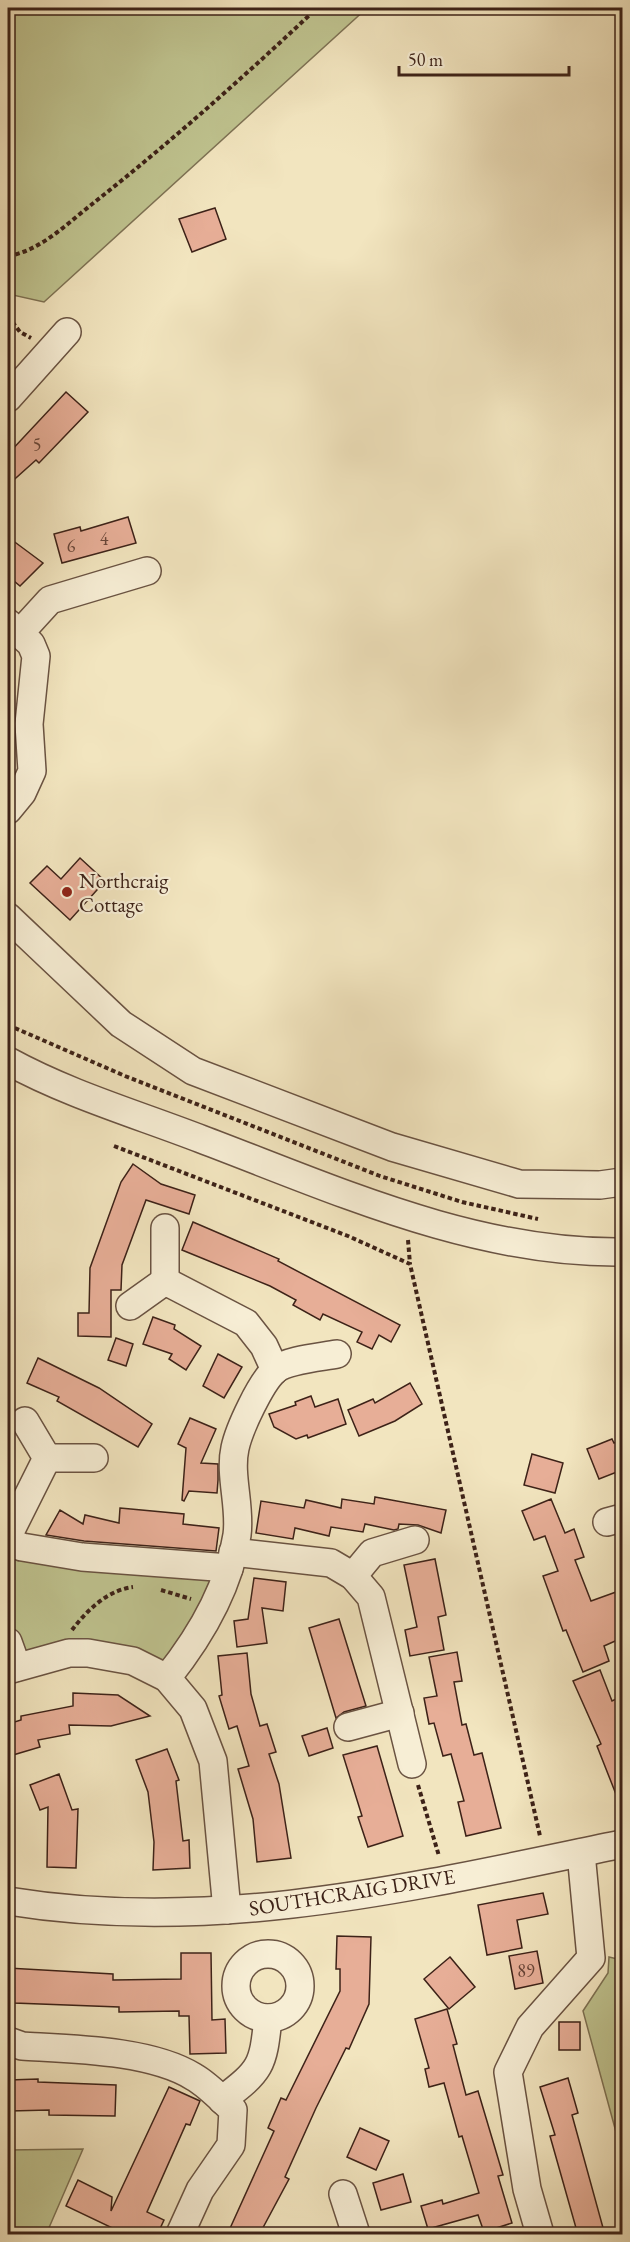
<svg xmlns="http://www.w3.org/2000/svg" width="630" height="2242" font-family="'EB Garamond',serif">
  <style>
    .green { fill: #bfc38f; stroke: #7e7254; stroke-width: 1.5 }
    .building { fill: #e7ae97; stroke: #3d2218; stroke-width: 1.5 }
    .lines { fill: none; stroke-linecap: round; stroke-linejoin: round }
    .minor-casing { stroke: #6a5342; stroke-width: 30 }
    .path { stroke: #3d2218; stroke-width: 4; stroke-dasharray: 4.5 3; stroke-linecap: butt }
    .minor { stroke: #f7eed5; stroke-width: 27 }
    .poi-dot { fill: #8f2418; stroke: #f7eed5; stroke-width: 2 }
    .labels { text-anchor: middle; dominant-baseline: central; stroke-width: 4.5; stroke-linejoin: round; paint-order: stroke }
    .number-label { font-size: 18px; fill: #684538 }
    .poi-label { font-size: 21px; fill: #3d2218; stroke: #f7eed5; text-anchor: start }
    .street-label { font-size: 21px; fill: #3d2218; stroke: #f7eed5 }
  </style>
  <rect width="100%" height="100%" fill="#f2e5bf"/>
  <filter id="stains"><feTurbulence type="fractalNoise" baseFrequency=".00333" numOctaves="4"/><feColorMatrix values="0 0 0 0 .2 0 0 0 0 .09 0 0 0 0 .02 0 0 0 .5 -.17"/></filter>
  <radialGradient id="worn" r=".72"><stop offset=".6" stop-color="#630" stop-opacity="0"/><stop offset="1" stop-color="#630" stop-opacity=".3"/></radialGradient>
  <!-- green -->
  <g class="green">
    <polygon points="8,8 367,8 44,302 8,294"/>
    <polygon points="8,1545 216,1569 175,1663 133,1658 19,1663 8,1632"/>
    <polygon points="609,1957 622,1960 622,2154 583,2011 608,1973"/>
    <polygon points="83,2149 48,2230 31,2229 8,2233 8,2150"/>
  </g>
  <!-- building -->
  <g class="building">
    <polygon points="215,208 226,239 192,252 179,219"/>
    <polygon points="66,392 88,412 39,463 36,460 8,485 8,454"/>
    <polygon points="128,517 136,543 62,563 54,534 80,527 81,531"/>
    <polygon points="8,537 43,563 20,586 8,576"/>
    <polygon points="80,858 105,881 70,920 30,883 47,866 61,879"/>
    <polygon points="133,1164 161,1184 195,1195 189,1214 146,1200 122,1265 121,1290 111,1290 111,1337 78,1336 78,1313 89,1313 90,1268 121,1182"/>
    <polygon points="193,1222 279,1259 278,1261 400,1325 391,1342 379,1335 372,1349 357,1342 362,1332 323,1314 320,1320 293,1305 296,1300 270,1286 182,1250"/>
    <polygon points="153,1317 175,1325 174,1329 201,1346 186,1370 169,1359 172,1354 143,1344"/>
    <polygon points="116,1338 133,1344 126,1366 108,1360"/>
    <polygon points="218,1354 242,1367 224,1398 203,1386"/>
    <polygon points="38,1358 99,1388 152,1424 138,1447 57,1401 59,1397 27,1383"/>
    <polygon points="410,1383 422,1404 395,1421 359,1436 348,1410 373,1399 375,1403"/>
    <polygon points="311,1396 315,1407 338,1399 346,1424 308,1438 307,1435 296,1439 274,1427 269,1414 296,1405 295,1402"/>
    <polygon points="190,1418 216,1429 201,1463 218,1464 218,1480 217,1493 189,1491 184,1501 182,1500 186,1448 178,1444"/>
    <polygon points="612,1439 614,1443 622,1440 622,1470 599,1479 587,1449"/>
    <polygon points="532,1454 563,1463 555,1493 524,1485"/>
    <polygon points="375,1497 446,1510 441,1533 418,1525 399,1524 398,1529 394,1530 365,1524 363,1532 331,1527 329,1536 295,1528 293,1539 256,1533 261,1501 304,1508 306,1500 341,1508 342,1499 374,1504"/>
    <polygon points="551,1499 565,1533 574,1529 584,1557 575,1560 591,1601 616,1592 622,1609 622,1638 604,1646 609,1661 583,1672 566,1630 563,1631 543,1576 558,1571 545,1536 534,1540 522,1511"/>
    <polygon points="120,1508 184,1514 183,1524 219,1528 216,1551 84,1541 46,1535 60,1510 83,1524 85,1515 119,1523"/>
    <polygon points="435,1559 446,1615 438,1617 444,1650 410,1656 405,1630 417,1627 404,1565"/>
    <polygon points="254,1578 286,1582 283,1611 262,1608 267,1643 237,1647 234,1621 248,1619"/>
    <polygon points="339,1619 366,1706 344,1712 336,1718 309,1628"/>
    <polygon points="457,1652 462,1681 454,1682 462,1725 466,1724 474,1755 482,1753 501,1828 466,1836 458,1802 464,1801 451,1754 443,1756 434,1723 429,1724 424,1698 437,1696 429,1657"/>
    <polygon points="247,1653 251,1694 260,1726 267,1724 276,1752 269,1754 279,1784 291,1858 257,1862 253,1819 238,1769 249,1766 237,1726 229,1729 219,1696 222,1695 218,1656"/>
    <polygon points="600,1670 612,1701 616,1699 622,1714 621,1807 597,1746 601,1744 573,1681"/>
    <polygon points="73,1693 118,1695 150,1716 111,1726 69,1725 70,1734 38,1740 40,1747 13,1755 8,1737 8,1724 21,1720 21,1716 73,1706"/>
    <polygon points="327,1728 333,1748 309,1756 302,1736"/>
    <polygon points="377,1746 403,1836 368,1847 358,1817 362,1816 343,1755"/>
    <polygon points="167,1749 179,1780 176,1781 183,1841 189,1840 190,1868 153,1870 154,1842 148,1792 136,1760"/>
    <polygon points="59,1774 72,1810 78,1809 76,1868 47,1867 48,1807 40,1810 30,1785"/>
    <polygon points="543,1893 548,1914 517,1920 522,1948 487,1955 478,1905"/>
    <polygon points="337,1936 371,1937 369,2004 349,2049 346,2048 316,2108 285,2177 289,2179 259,2235 227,2235 274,2131 268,2128 281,2098 286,2100 340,1991 340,1969 336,1969"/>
    <polygon points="537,1951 543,1983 515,1989 509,1956"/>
    <polygon points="181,1953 211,1953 212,2020 225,2019 226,2053 190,2054 189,2016 179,2016 179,2011 119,2012 119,2007 14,2003 14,1991 8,1991 8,1968 113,1974 113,1980 181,1979"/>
    <polygon points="450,1957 475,1987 449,2009 424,1979"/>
    <polygon points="447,2009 457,2044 453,2045 466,2095 478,2091 503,2175 498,2176 512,2223 484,2232 478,2215 428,2229 421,2206 442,2200 443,2204 479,2193 462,2136 459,2137 444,2083 429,2087 425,2069 429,2068 415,2019"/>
    <rect x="559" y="2022" width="21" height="28"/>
    <polygon points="568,2078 578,2113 572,2115 605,2235 578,2235 550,2136 555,2135 540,2087"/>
    <polygon points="38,2079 38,2082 116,2085 115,2116 49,2115 49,2110 10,2111 9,2080"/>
    <polygon points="169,2087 200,2101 190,2125 186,2124 147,2212 164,2220 157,2235 127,2235 66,2206 78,2180 112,2197 111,2211"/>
    <polygon points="360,2128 389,2141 376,2170 347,2157"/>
    <polygon points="403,2174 411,2202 381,2210 373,2183"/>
  </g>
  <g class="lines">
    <!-- minor casing -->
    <g class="minor-casing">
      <g id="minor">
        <polyline points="8,398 67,332"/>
        <polyline points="8,623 31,644 36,656 29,724 32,771 22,793 8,810"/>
        <polyline points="19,634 50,600 147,571"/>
        <polyline points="8,917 121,1024 193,1071 392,1147 519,1184 600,1185 622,1182"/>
        <path d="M8,1061C68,1094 136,1114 201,1139C336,1190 475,1254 622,1252"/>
        <polyline points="165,1228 165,1281"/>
        <polyline points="130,1306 165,1281 246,1323 264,1346 275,1370"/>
        <polyline points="47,1458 94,1458"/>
        <polyline points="607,1522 622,1518"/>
        <polyline points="8,1536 47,1458 25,1421"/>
        <polyline points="8,1542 22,1547 82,1557 229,1568"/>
        <polyline points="233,1552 331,1563 353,1576 371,1597 412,1764"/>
        <polyline points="353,1576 372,1553 415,1540"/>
        <polyline points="8,1642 17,1667"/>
        <polyline points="8,1670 69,1653 88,1653 133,1661 167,1678 193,1709 213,1761 227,1910"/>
        <path d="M167,1678C199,1638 229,1587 237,1535C241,1507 229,1475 235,1448C239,1429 261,1382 275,1370C286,1360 322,1357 337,1354"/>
        <polyline points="348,1727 400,1713"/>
        <path d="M8,1901C217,1935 418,1886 622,1844"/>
        <circle cx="268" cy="1986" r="32"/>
        <path d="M8,2041L22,2046C72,2049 151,2050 194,2077C208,2085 221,2099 233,2110L231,2145L200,2190L180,2234"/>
        <path d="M222,2100C261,2070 263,2067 268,2018"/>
        <polyline points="343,2194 356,2234"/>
        <polyline points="540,2234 527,2189 508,2072 530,2027 591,1958 581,1853"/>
      </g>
    </g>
    <!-- path -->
    <g class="path">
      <path d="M8,256C41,251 70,221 96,201C173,140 246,75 317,8"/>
      <polyline points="8,316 20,332 31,338"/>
      <polyline points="8,1025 125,1076 380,1176 462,1202 538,1219"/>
      <polyline points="114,1146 348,1236 410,1264 540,1836"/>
      <polyline points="408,1240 410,1264"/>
      <polyline points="161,1590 191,1599"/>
      <path d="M72,1630C87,1610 108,1590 133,1587"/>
      <polyline points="418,1785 439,1856"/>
    </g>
    <!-- minor -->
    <use href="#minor" class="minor"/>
  </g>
  <!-- markers -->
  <circle class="poi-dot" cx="67" cy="892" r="6"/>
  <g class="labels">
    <!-- number labels -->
    <g class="number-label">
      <text x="37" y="444">5</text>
      <text x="104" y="538">4</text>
      <text x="71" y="545">6</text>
      <text x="526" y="1970">89</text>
    </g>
    <!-- poi labels -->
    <g class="poi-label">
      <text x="79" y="880">Northcraig<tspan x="79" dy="24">Cottage</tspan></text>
    </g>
    <!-- street labels -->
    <g class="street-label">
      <text transform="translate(352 1892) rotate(-9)">SOUTHCRAIG DRIVE</text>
    </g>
  </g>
  <!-- margin -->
  <rect width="630" height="2242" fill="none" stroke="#f2e5bf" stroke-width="30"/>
  <rect x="9" y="9" width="612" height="2224" fill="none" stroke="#3d2218" stroke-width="3"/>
  <rect x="15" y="15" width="600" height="2212" fill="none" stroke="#3d2218" stroke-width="1.5"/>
  <!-- scale -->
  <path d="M399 66v9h170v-9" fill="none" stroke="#3d2218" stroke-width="3"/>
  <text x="408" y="66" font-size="18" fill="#3d2218" stroke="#f7eed5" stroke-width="4.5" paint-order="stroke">50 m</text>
  <rect width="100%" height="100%" filter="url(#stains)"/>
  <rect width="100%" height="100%" fill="url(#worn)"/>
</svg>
